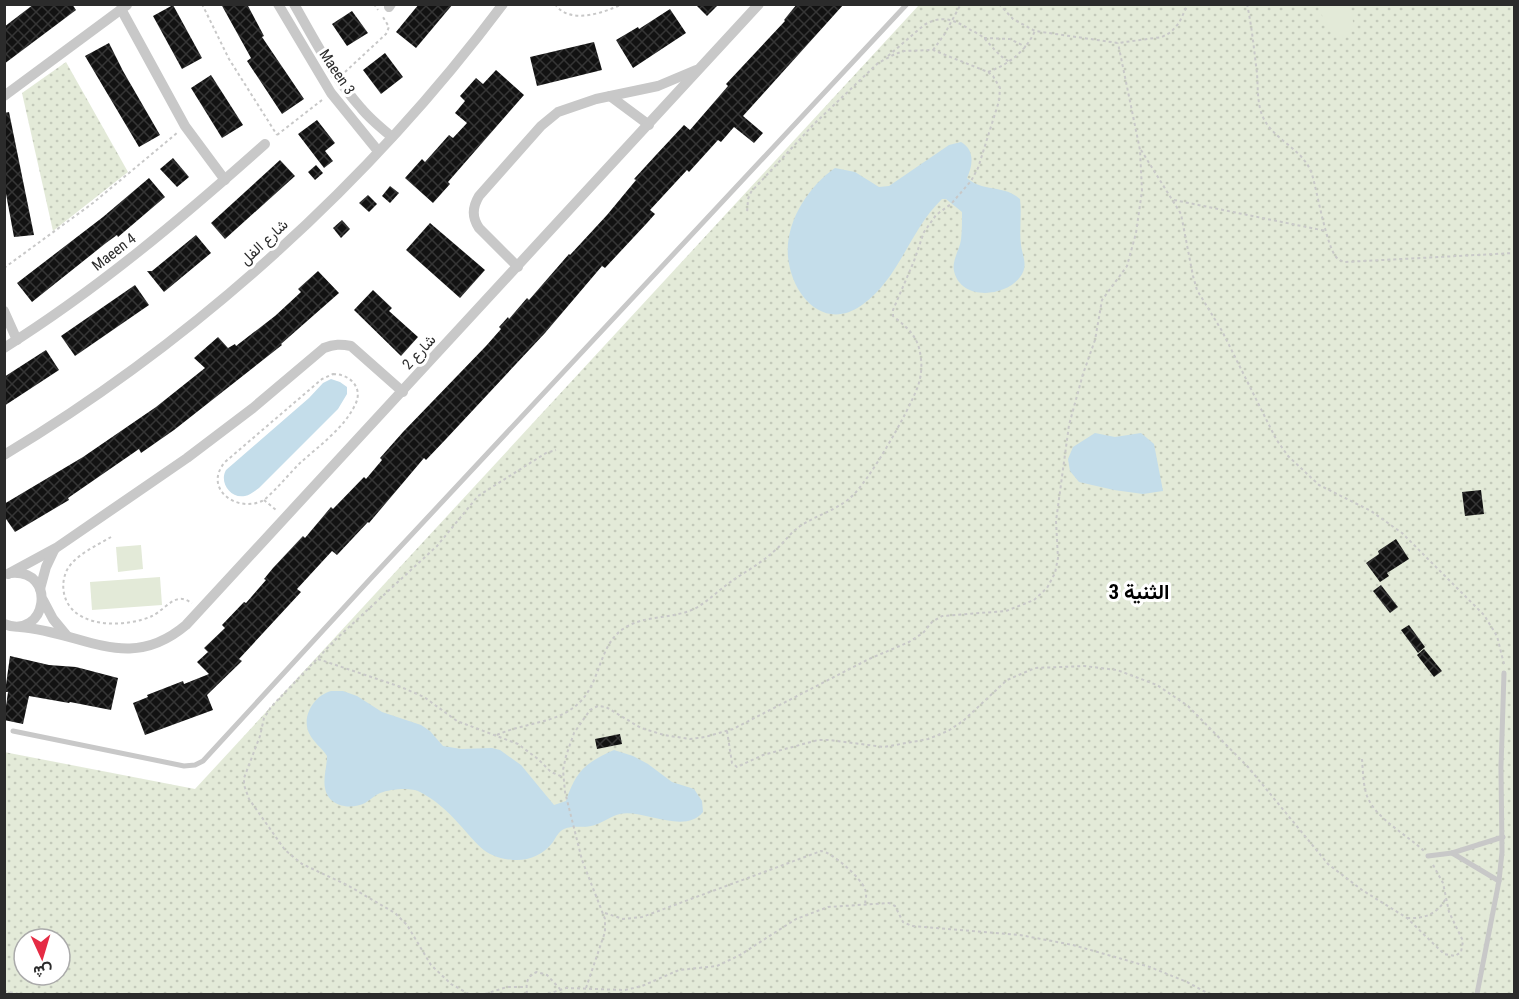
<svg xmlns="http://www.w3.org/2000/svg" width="1519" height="999" font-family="'Roboto Condensed',Vazirmatn,sans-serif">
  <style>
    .grass { fill: url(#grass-dots); fill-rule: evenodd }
    .garden { fill: #e3ead8 }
    .water { fill: #c4ddea }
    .building { fill: url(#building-cross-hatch) }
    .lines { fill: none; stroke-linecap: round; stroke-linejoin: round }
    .path { stroke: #c8c8c8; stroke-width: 2; stroke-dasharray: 3 3; stroke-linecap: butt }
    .lane { stroke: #c8c8c8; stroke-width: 5 }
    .street { stroke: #c8c8c8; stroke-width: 10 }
    .labels { text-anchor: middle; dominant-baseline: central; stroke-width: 6; stroke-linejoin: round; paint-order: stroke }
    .street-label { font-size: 15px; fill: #2b2b2b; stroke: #fff }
    .district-label { font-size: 21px; font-weight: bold; fill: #000; stroke: #fff }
  </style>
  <defs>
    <pattern id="grass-dots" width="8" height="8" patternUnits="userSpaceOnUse" patternTransform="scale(1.5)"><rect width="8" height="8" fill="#e3ead8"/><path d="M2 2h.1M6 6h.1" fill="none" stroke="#c3c9ba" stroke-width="1.8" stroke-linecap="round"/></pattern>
    <pattern id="building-cross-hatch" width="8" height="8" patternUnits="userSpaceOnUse" patternTransform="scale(1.5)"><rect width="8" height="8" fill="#121212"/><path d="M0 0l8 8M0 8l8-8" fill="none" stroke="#353535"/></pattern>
  </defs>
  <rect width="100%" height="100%" fill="#fff"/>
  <!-- grass -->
  <g class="grass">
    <path d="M919,5H1514V994H5L4,752L195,789ZM24,939H60V975H24Z"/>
    <polygon points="66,62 128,172 53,231 22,93"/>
  </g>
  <!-- garden -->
  <g class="garden">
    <path d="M1317,5H1349C1351,10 1353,17 1353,23C1353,34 1342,42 1334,34C1326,27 1322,14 1317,5Z"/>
    <polygon points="141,545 143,569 118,572 116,547"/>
    <polygon points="160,577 162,605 92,610 90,582"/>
  </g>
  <!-- water -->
  <g class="water">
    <path d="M961,142C975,150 973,165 967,178C984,193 1003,184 1020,199C1022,214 1019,230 1021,245C1022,254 1027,263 1023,272C1012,297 961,303 954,271C952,260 959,251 961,240C962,231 962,222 962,212L946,199H942C909,231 900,278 862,305C824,332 792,296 788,257C785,222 808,187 835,168L855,172L879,187L889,186L949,145Z"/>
    <path d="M331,379L340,382L347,387V394L338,409L259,488C255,491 250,495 245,496C230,499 219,482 226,470L309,398L323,383Z"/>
    <polygon points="1095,433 1115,437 1141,433 1154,444 1163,491 1143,494 1114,490 1079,482 1070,471 1068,459 1073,447"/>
    <path d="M331,691H343L357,696L382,712L421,725L430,731L443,746L461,749L492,748L500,750L521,765L554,805L566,801C576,771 585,763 614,750L633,756L648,764L672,782L694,789L702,801L703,812C685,835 643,809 620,814C610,816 602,824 591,826C582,828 573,825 564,829C559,831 556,837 553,842C543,855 529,861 513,860C483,857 478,844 459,824C449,812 434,799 420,792C411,787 391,789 380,793C375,795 370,800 365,803C351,810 328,807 325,788C323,778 327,766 327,756C322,748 313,742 309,733C301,716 315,695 331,691Z"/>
  </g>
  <!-- building -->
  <g class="building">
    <polygon points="34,4 72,4 76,10 4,64 4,27"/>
    <polygon points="221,4 247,4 264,36 262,37 304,99 282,114 247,61 251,58"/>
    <polygon points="419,4 453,4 416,48 396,32"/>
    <polygon points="695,4 719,4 707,16"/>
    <polygon points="797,4 844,4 743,116 763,133 754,143 734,127 721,142 718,140 689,172 687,170 650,210 655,214 647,223 605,268 602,266 545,333 446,439 426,460 424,458 369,523 368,522 337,555 332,551 297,589 301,592 239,659 242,661 207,695 213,710 145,735 133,703 148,697 147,695 183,681 184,684 209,674 197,662 208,652 204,648 225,628 222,625 244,602 246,603 266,580 264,579 273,568 303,536 305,538 331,507 333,509 364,477 366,479 382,460 380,458 403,432 486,346 501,329 499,327 508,317 509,319 527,298 529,300 569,254 570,255 607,215 636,180 634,179 656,155 684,125 690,130 728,86 726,84 785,21 784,20"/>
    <polygon points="173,5 202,58 182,69 153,16"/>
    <polygon points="670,9 686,33 633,68 616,40 638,27 639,29"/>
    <polygon points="352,11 368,33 347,46 332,24"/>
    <polygon points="594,42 602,70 537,86 530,57"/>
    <polygon points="109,43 123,71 160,135 139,147 85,56"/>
    <polygon points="385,53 403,77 381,94 363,70"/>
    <polygon points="496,70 524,95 448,182 450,184 433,203 405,178 422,159 425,162 449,135 453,138 467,123 455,113 465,101 460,96 476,78 483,84"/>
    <polygon points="211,75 243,125 222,138 191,88"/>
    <polygon points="9,112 34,235 14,237 4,183 4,113"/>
    <polygon points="317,120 335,143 325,151 333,161 324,168 298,134"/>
    <polygon points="173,158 189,177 177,187 160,169"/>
    <polygon points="280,160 295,176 225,239 211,223"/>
    <polygon points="316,165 323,173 315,180 308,172"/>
    <polygon points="149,178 165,197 118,237 117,235 106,243 32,302 17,283 103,217"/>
    <polygon points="390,186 399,193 390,203 382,196"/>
    <polygon points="368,195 377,204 369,212 359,203"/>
    <polygon points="342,220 350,229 341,238 333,228"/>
    <polygon points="430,223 485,270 460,298 406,250"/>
    <polygon points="196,235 211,253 164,292 147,271 152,271"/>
    <polygon points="318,271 339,293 281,344 282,345 174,430 141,453 139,449 68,498 69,500 15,532 4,516 4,504 83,457 156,407 205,368 194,358 218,337 228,348 235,344 236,346 275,316 301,292 298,289"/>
    <polygon points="135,285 149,305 75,356 61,336"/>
    <polygon points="373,290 392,308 389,311 418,337 401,356 354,310"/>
    <polygon points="46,350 59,370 4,406 4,377"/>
    <polygon points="1481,490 1484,514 1465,516 1462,492"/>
    <polygon points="1396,539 1409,559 1387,573 1389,576 1380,582 1366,563 1379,554 1378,551"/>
    <polygon points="1381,585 1398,607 1390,613 1373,591"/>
    <polygon points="1409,625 1425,647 1418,653 1401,630"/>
    <polygon points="1424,649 1442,671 1434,677 1417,655"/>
    <polygon points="10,656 49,665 76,667 118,678 111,710 70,702 69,703 29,696 23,724 4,720 8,692 5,692"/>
    <polygon points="620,734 622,744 597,749 595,739"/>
  </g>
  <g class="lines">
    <!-- path -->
    <g class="path">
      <polyline points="202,4 229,59 277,135"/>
      <polyline points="374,4 378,10"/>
      <path d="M555,4C569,25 604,13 622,4"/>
      <polyline points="999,4 1013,19 1035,31 1118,43 1162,37 1171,32 1179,23 1188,4"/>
      <path d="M1247,4C1252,27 1254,50 1257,73C1258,87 1257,101 1262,115C1272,140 1303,148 1312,174C1317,191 1327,249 1337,258C1340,261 1342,261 1345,262L1514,253"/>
      <polyline points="4,5 5,4"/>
      <polyline points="984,38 1010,39 1026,47"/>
      <polyline points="933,50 944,35 961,4"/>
      <path d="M888,56L924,25C941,15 953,19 969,29C974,32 981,35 985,39C993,48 999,56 1010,62"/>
      <polyline points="345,72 386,34 389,27 383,17"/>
      <path d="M988,72C1009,64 1025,52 1035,31"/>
      <polyline points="277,135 322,100"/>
      <polyline points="1141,150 1181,214 1193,276 1197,290 1222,331 1276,439 1288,456 1319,485 1371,511 1402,533 1484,615 1497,636 1504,664"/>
      <polyline points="1174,200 1326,231"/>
      <polyline points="4,268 93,203 177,133"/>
      <path d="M333,374C350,374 364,388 355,405C344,428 319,446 300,463C288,475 277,489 264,500C238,514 202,489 225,462L322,379Z"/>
      <polyline points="264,500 276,510"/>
      <path d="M111,537C96,546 75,555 67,570C62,580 62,592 67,602C81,629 128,627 152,616C161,612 170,600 179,599C184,598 188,601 192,603"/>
      <polyline points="318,659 401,687 424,697 457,721 518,744 538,759 551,772 563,777"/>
      <polyline points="727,731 732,763 737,767 763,755 818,740 829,740 884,747 928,739 948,731 963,721 1007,680 1035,668 1084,666 1117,670 1157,685 1188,706 1248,767 1328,864 1362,890 1407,918 1444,954 1455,956 1461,952 1463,941 1449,912 1443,883 1432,863"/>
      <path d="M497,735C525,722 558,724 580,702C601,681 599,645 623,629C644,614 673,620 696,608C708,601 718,591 729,583C743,573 760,564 773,552C781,546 787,537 795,530C812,516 834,512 850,498C869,482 909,411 918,386C921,377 922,368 921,359C919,337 909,329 893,316V310L914,261L924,232L936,215L951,204L971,181L978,168L999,101L1000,88L993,76L988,72L933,50L904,51L895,54L878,63L814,124L751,192L748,199L747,213"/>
      <path d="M1362,759C1363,771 1363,785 1367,796C1376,819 1406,834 1424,851"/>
      <path d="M605,913L623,919L642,917L821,851C832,852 861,878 865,889C867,894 866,898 865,903"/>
      <path d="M1407,918C1424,919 1438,914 1446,898"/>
      <polyline points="586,988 605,932 605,919 582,860 565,792 563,770 566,756 574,733 590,710 598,706 606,707 641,728 664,735 690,739 705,737 733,729 869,659 909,642 923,633 932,622 942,616 1006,611 1034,600 1047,588 1055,573 1058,558 1056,521 1069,425 1083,374 1095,340 1102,300 1127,266 1136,233 1142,191 1140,150 1118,43"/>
      <polyline points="4,991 19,994"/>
      <polyline points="469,994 451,984 431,965 407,925 395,913 347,885 302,864 285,850 249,799 244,785 244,778 260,736 264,718 271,707 336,639 437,546 478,496 546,453 556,450"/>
      <polyline points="485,994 507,987 525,987"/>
      <path d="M527,994C526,984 526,976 537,972L547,975L560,989"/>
      <polyline points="548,994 566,988 625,990 642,986 679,970 717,966 740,955 796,919 828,907 889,903 895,906 903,922 912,926 1020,935 1073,945 1150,967 1187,982 1209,994"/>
    </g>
    <!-- lane -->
    <g class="lane">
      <polyline points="13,731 184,766 195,765 203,761 373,576 907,4"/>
      <polyline points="1452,853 1499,881"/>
      <polyline points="1428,856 1452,853 1503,837"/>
      <polyline points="1477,994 1499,881 1502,852 1501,767 1504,673"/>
    </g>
    <!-- street -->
    <g class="street">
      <polyline points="278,4 331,93 378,151"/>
      <path d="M294,4C314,39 334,78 361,108C370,119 381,128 392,137"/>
      <polyline points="389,7 391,4"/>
      <polyline points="121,9 185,126 225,180"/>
      <polyline points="4,96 127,5"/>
      <polyline points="610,96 649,125"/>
      <path d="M518,267L479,228C472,217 472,208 479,196L541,126L558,112L596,99L658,86L696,70"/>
      <polyline points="4,311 17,340"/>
      <path d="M4,348C98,289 182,218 265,144"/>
      <path d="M4,455C195,340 369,183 503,4"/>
      <path d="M8,574L56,548L187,458L253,408L324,348C334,344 341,344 351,346L403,392"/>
      <polyline points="40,589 46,567 54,550"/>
      <polyline points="43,600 53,619 67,636"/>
      <path d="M4,624C47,641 58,569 11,573"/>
      <path d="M20,627C84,632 128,674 186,625L759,4"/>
    </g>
  </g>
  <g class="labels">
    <!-- street labels -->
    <g class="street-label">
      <text transform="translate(337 72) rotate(56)">Maeen 3</text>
      <text transform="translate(264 242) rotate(-43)">شارع الفل</text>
      <text transform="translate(114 252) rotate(-38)">Maeen 4</text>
      <text transform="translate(419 352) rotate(-47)">شارع 2</text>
    </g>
    <!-- district labels -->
    <g class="district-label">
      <text x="1139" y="592">الثنية 3</text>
    </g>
  </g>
  <!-- border -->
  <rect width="1519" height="999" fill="none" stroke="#2b2b2b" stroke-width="12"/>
  <!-- north arrow -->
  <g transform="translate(42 957) rotate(176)"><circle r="28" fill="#ffffff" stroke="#aaaaaa" stroke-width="1.5"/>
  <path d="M0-4.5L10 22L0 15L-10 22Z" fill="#e52b44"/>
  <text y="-9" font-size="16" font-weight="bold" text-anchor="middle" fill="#2b2b2b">ش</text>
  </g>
</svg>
